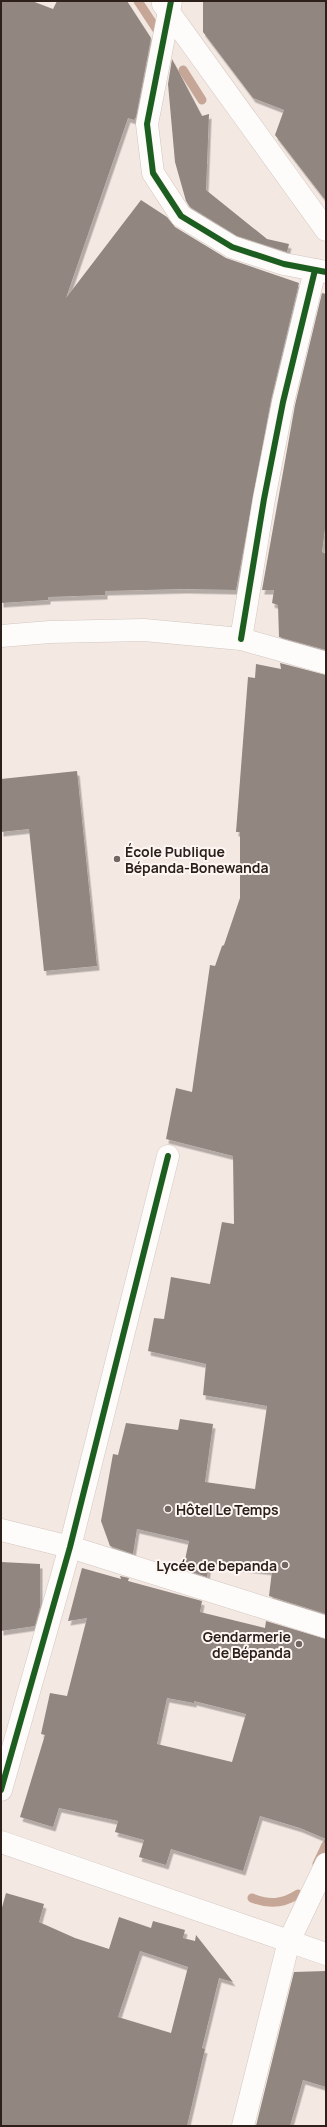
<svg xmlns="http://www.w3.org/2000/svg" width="327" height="2127" font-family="Manrope,sans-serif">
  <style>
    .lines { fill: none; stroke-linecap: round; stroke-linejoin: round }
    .stream { stroke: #c6a797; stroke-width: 9 }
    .building { fill: #918680; fill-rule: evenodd; filter: url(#shadow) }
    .minor-casing { stroke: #d2c6c0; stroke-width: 23 }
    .minor { stroke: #fdfcfb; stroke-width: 22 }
    .cycleway-casing { stroke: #fdf6f3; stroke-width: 8 }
    .cycleway { stroke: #1b5e20; stroke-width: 6 }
    .poi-dot { fill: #736660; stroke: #fdf6f3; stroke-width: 1.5 }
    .labels { text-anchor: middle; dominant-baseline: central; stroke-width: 4; stroke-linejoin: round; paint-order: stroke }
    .poi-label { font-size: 14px; font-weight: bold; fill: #2d201a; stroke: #fdf6f3; text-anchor: start }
  </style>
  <defs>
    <filter id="shadow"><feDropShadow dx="2.5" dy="4.5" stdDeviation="0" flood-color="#0004"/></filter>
  </defs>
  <rect width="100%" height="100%" fill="#f4e8e2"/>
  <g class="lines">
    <!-- stream -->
    <g class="stream">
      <polyline points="138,1 161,36"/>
      <polyline points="183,70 202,100"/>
      <polyline points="317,1864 326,1845"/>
      <path d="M252,1898C269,1905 283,1904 298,1894"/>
    </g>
  </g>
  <!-- building -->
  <g class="building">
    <polygon points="1,1 32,1 53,9 57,1 127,1 151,38 136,117 134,120 128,118 66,298 141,200 167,217 175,227 226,258 299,283 271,400 236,590 184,589 105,591 105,595 48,597 48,600 1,603"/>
    <polygon points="203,1 326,1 326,201 275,135 284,110 253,98 203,32"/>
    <polygon points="172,59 202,116 209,114 206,190 267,239 289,244 287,252 237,236 190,207 186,201 175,162 168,84"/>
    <polygon points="322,293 326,294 326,521 322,552 326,554 326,650 279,637 278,605 272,603 274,590 262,590 295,405"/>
    <polygon points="280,663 326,675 326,1614 269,1596 272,1571 209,1564 207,1577 183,1569 189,1541 137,1529 133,1554 110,1546 101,1521 113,1454 118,1455 126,1423 178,1430 180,1419 213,1424 205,1482 255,1489 267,1406 203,1395 206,1364 148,1351 154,1318 164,1319 171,1277 210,1284 222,1222 234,1224 233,1156 166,1139 176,1088 192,1092 210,965 215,966 222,946 224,945 240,898 240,832 236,832 248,677 255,678 256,664 281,669"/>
    <polygon points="77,771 97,966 44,971 29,829 1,832 1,779"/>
    <polygon points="1,1562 40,1564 40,1607 35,1626 1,1631"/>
    <path d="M82,1568L121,1579L120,1576L129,1578L128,1581L202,1601L200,1612L265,1628L266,1621L326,1639V1839L300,1828L260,1816L243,1871L171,1849L166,1865L139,1857L144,1840L115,1832L118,1821L59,1808L53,1827L20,1817L45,1735L41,1734L50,1693L67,1696L87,1618L68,1621ZM167,1698L194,1703V1701L246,1714L232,1762L157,1744Z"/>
    <path d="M6,1893L44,1904L39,1922L75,1938L109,1949L119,1917L151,1928L153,1921L185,1930L183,1938L195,1941L196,1935L233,1982L219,1978L202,2048L205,2049L187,2126H1V1911ZM140,1951L188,1967L171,2033L118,2017Z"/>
    <polygon points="326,1971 326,2087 303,2080 290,2126 256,2126 294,1972"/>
  </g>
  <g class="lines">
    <!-- minor casing -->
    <g class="minor-casing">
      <g id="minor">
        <polyline points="171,1 147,124 153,173 181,216 232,247 284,264 326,272"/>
        <polyline points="163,4 326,230"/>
        <polyline points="1,636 50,632 144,630 241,639 326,663"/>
        <polyline points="241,639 264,499 283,402 315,270"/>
        <polyline points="1,1530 70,1547 326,1627"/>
        <polyline points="1,1790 70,1547 168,1156"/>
        <polyline points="1,1842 326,1954"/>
        <polyline points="243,2126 289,1941 326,1864"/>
      </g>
    </g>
    <!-- minor -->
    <use href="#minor" class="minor"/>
    <!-- cycleway casing -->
    <g class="cycleway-casing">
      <g id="cycleway">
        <polyline points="171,1 147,124 153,173 181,216 232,247 284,264 326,272"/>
        <polyline points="241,639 264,499 283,402 315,270"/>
        <polyline points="1,1790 70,1547 168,1156"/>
      </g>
    </g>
    <!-- cycleway -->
    <use href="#cycleway" class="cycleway"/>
  </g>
  <!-- markers -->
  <g class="poi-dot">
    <circle cx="117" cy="859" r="4"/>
    <circle cx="168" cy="1509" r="4"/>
    <circle cx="285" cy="1565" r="4"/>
    <circle cx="299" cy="1644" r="4"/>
  </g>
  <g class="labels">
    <!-- poi labels -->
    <g class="poi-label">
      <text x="125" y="851">École Publique<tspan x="125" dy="16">Bépanda-Bonewanda</tspan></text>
      <text x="176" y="1509">Hôtel Le Temps</text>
      <text x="277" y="1565" text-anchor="end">Lycée de bepanda</text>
      <text x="291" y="1636" text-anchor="end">Gendarmerie<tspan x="291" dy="16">de Bépanda</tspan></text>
    </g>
  </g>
  <!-- border -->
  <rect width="327" height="2127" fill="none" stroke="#2d201a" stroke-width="4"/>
</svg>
